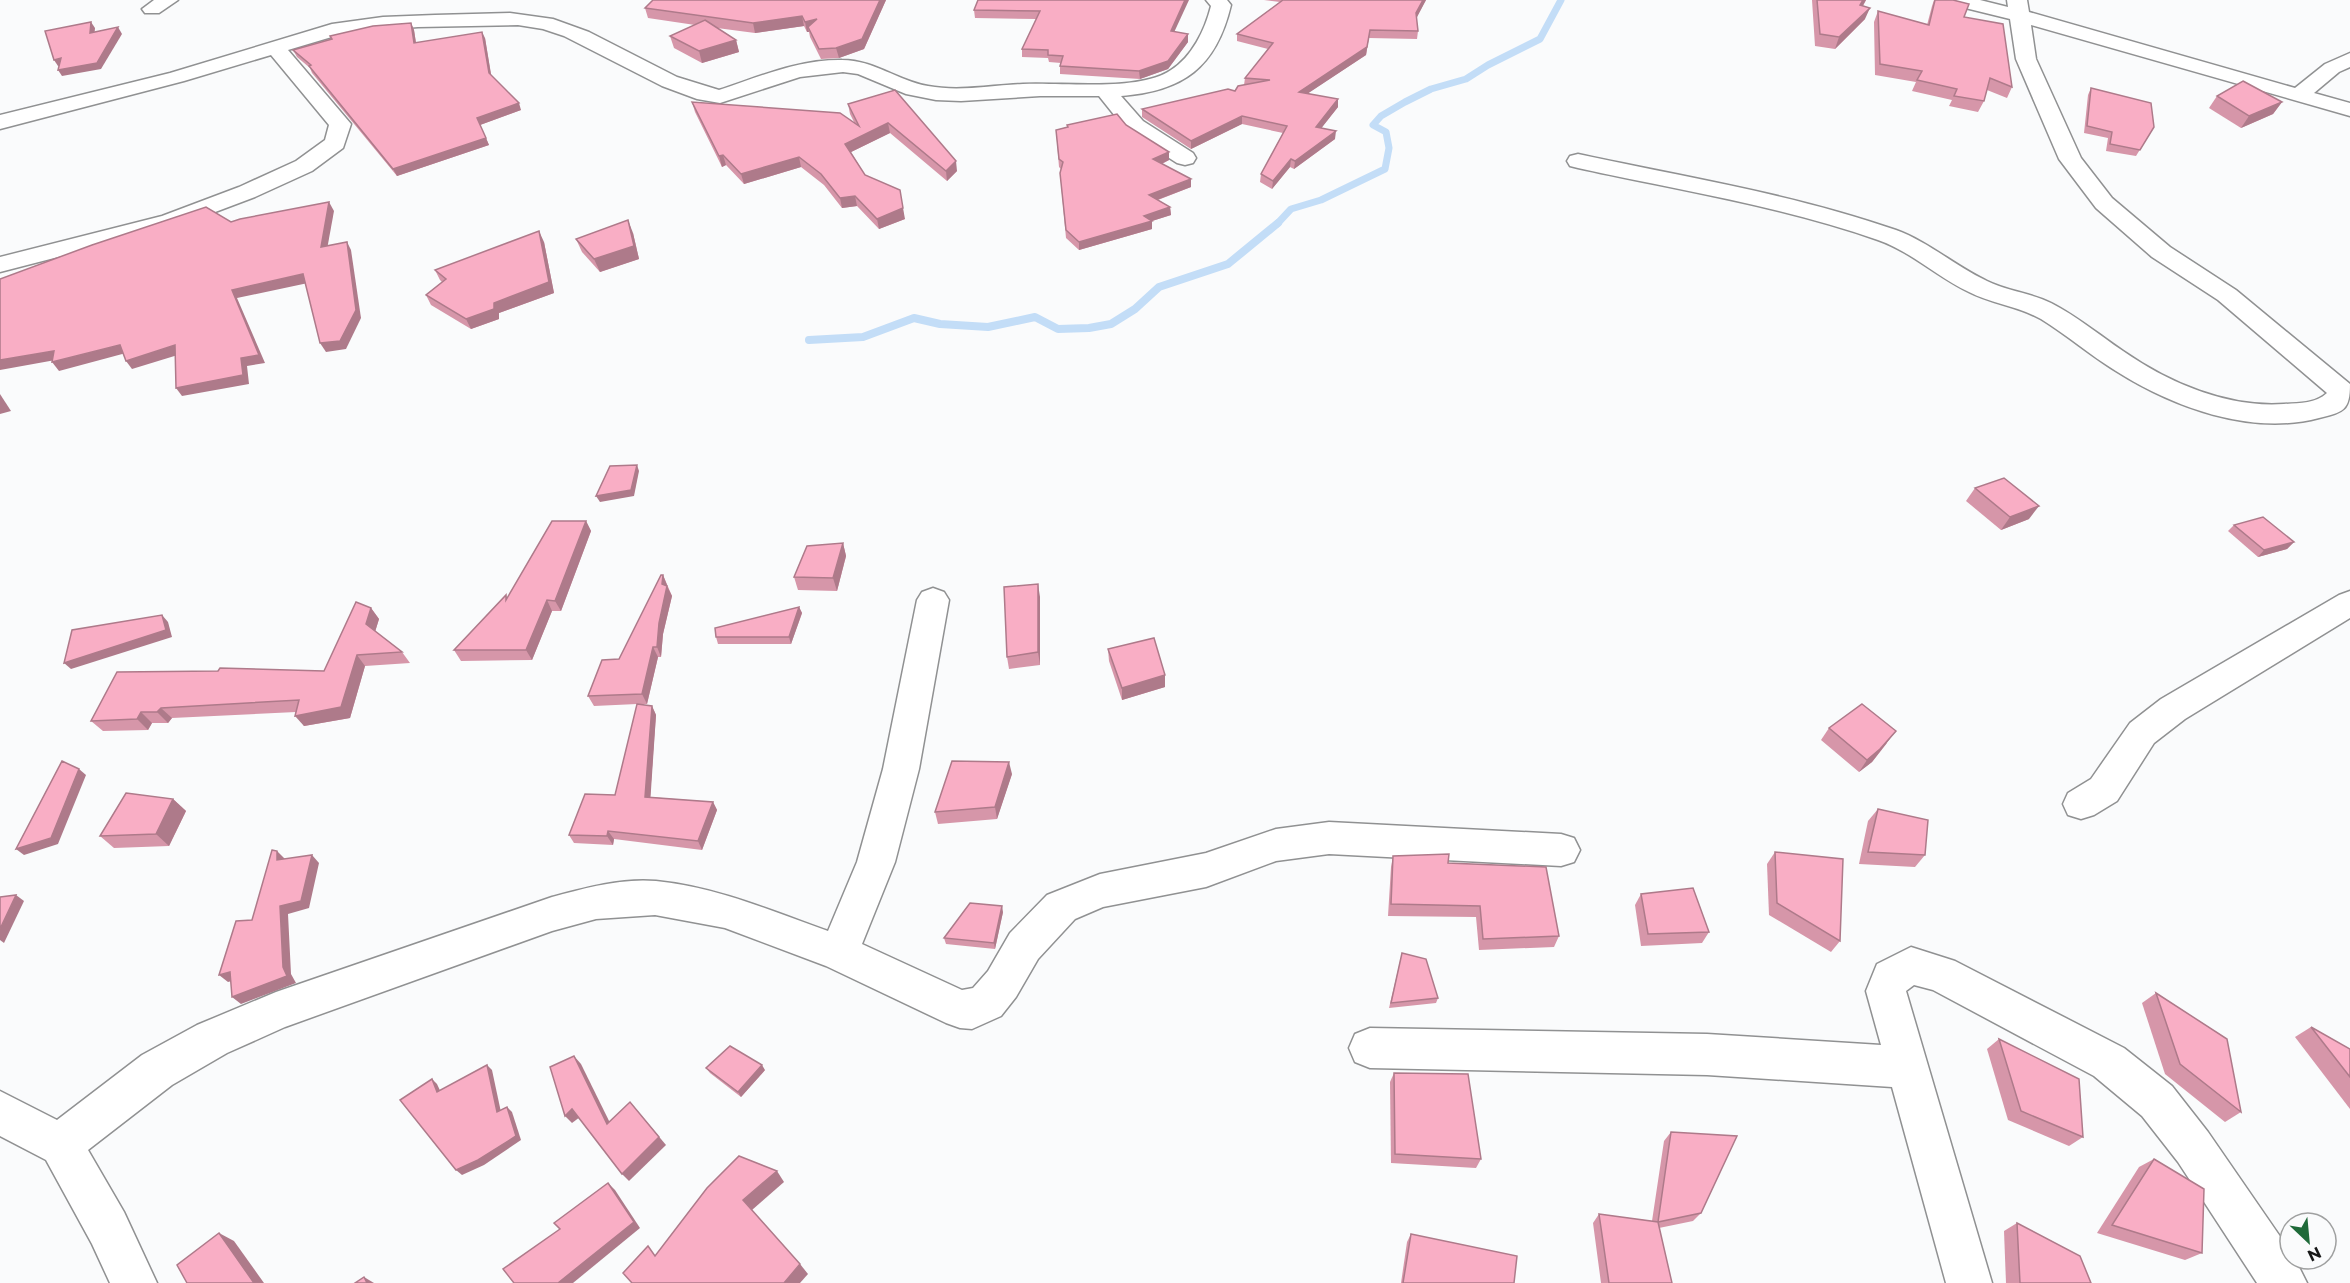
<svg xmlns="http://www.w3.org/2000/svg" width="2350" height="1283" font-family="Montserrat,sans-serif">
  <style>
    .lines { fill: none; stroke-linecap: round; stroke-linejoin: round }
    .stream-far1 { stroke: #c3ddf7; stroke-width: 7 }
    .stream { stroke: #c3ddf7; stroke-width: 8 }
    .minor-casing { stroke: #909192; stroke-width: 3 }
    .minor { fill: #fff; fill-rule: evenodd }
    .wall { fill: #d696a9 }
    .shaded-wall { fill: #ae7a8a }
    .building { fill: #f9aec5; stroke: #ae7a8a; stroke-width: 1.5 }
  </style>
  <rect width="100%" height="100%" fill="#fafbfc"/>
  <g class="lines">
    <!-- stream-far1 -->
    <polyline class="stream-far1" points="1277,224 1291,209 1321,200 1385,169 1389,148 1386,132 1373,125 1381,116 1405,102 1431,89 1466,79 1488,65 1540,39 1561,0"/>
    <!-- stream -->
    <polyline class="stream" points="809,340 863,337 914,318 940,324 988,327 1035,317 1058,329 1089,328 1111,324 1135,309 1159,287 1228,264 1278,223"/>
    <!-- minor casing -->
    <g class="minor-casing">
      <g id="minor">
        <polygon points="154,0 178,0 159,13 145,13 142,9"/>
        <path d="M1206,0H1227L1231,5C1216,68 1183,91 1121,96L1143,121L1193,153L1196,158L1193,163L1185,165L1177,163L1127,131L1099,96H1040L961,101L936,100L906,94L858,74L843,72L800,77L720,103L697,99L662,86L564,36L543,29L518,25L418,27L366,31L335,36L288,50L351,124L343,148L312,171L255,197L178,226L0,272V257L162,216L239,187L296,161L325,140L329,125L271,55L184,81L0,129V115L170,73L332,24L383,17L435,15L510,13L553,19L589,32L677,77L719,90C759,77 799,59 842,60C874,60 898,81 928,86C960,92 992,85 1023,84C1063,82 1139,92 1171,70C1192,57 1205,30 1211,6Z"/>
        <path d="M1946,0H1980L2008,7L2007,0H2027L2029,12L2295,88L2325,64L2350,53V67L2339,72L2314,93L2350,103V116L2031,25L2036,59L2081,158L2112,198L2170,247L2236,290L2350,384C2350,411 2343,412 2319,418C2251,436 2173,407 2116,371C2090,355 2067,335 2041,319C2018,306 1992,304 1969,292C1937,277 1912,252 1878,240C1781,206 1678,190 1578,168L1570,166L1567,161L1570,156L1578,154C1684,177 1793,194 1896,230C1929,242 1955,266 1987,281C2007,291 2031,293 2051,303C2077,316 2099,335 2123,351C2169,383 2227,408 2284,404C2299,403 2315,404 2327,393L2218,300L2152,257L2096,208L2059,159L2016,59L2010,19L1949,4Z"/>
        <path d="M933,588L944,592L949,600L919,769L895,862L862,944L962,990L973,988L988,971L1010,933L1047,895L1100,874L1206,853L1276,829L1329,822L1561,834L1574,838L1580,850L1574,862L1561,866L1329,854L1276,861L1206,887L1103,907L1075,919L1038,959L1016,997L1001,1016L972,1029L960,1028L946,1023L826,966L725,928L655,915L596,919L552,931L285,1027L227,1053L172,1085L88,1150L124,1212L157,1283H110L92,1244L46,1160L0,1136V1091L57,1120L142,1055L197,1025L276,992L552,897C585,888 621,878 656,881C716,887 772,911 828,931L857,862L883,769L917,600L922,592Z"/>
        <polygon points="2350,591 2350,618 2185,719 2154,743 2117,801 2094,815 2081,819 2068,815 2063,804 2068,793 2091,779 2130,723 2161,699 2339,595"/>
        <polygon points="1911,947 1955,961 2124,1048 2172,1086 2208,1132 2290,1251 2290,1259 2295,1259 2307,1283 2257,1283 2178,1162 2142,1116 2094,1076 1933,990 1914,985 1906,991 1992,1283 1946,1283 1892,1087 1707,1075 1370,1068 1355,1062 1349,1048 1355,1034 1370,1028 1707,1034 1881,1045 1866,991 1877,964"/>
      </g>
    </g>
    <!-- minor -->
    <use href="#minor" class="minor"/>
  </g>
  <!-- wall -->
  <g class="wall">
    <polygon points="886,0 864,49 839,58 821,59 810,37 809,32 807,32 804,26 755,33 717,28 736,40 739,52 702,63 674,48 670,36 695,25 648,18 645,8"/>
    <polygon points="978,0 1174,32 1188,42 1168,69 1140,79 1060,74 1060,66 1061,63 1049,62 1048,58 1022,57 1022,49 1037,19 975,18 974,10"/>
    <polygon points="1264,0 1426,0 1416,18 1418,31 1417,39 1369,38 1366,55 1308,93 1338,107 1321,128 1335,139 1294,169 1290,167 1272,189 1260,182 1261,174 1283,133 1242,124 1191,149 1142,117 1142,109 1235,91 1244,85 1245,78 1268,49 1237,41 1237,34 1280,2"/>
    <polygon points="1812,0 1866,0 1863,6 1865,19 1835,49 1815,46"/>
    <polygon points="1934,0 1953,0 2012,87 2007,98 1987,90 1984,101 1978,112 1949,106 1952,100 1912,91 1916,82 1875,75 1874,22 1878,11 1927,25 1932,6"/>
    <polygon points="411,23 414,30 416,43 485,38 491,75 521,110 480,125 489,145 397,176 312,73 310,68 297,57 293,50"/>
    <polygon points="2091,88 2154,127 2136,156 2106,151 2108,138 2084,133 2088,95"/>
    <polygon points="895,90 957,171 947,181 890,133 851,152 865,175 905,219 879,229 857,206 842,208 824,185 801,167 744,184 726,165 722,167 695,112 692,102 854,122 850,114 848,104"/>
    <polygon points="2217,96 2282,102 2273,114 2241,128 2209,108"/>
    <polygon points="1067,125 1126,125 1169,160 1162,164 1191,179 1191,187 1158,200 1170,207 1171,215 1152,221 1152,229 1079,250 1066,238 1060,173 1061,169 1059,167 1056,130 1067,127"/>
    <polygon points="633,233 639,259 600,272 582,252 576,239"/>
    <polygon points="544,242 554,293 499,313 499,319 471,329 431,305 426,295 442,282 440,280 435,270"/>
    <polygon points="1975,488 2029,519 2001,530 1966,501"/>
    <polygon points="586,521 591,531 561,611 552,611 532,660 461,661 454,650 506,595 507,598"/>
    <polygon points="2234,525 2294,542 2287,549 2258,557 2228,531"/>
    <polygon points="843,543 846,556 837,591 798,590 794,577"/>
    <polygon points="663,575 672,596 663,634 661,657 658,657 647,704 638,704 652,706 656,715 650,797 713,802 717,810 702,850 614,839 613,845 574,843 569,835 615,795 637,704 594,706 588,696 619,659"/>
    <polygon points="1040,597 1040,665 1009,669 1007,657"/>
    <polygon points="799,607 802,613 791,644 718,644 716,637"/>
    <polygon points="371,608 379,619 375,632 402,652 410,663 365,666 350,718 304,726 296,712 172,718 168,723 152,723 148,730 103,731 91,721 324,671"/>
    <polygon points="1108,649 1165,675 1165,687 1122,700 1109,661"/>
    <polygon points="1829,728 1887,743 1872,762 1859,772 1821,740"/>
    <polygon points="1012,774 997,819 938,824 935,812"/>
    <polygon points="173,799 186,811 169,846 114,848 100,836"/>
    <polygon points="1878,809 1925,855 1915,867 1859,864 1868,821"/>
    <polygon points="1775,852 1840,941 1831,952 1769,915 1767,864"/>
    <polygon points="1393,856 1448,863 1559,936 1554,947 1479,950 1476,917 1388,916 1391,867"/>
    <polygon points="1641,894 1709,932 1702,943 1641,946 1635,905"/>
    <polygon points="1003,912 995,949 946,944 944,938"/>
    <polygon points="1402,953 1438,998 1436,1003 1389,1008"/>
    <polygon points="2156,993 2241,1112 2225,1122 2165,1074 2142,1003"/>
    <polygon points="2311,1027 2350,1049 2350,1109 2295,1037"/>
    <polygon points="1999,1039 2083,1137 2069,1146 2008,1120 1987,1049"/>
    <polygon points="706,1068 765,1070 741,1097 710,1073"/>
    <polygon points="1394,1073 1481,1159 1476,1168 1391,1163 1390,1082"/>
    <polygon points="1671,1132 1701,1213 1693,1221 1659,1228 1672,1283 1601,1283 1593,1223 1599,1214 1652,1221 1664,1141"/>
    <polygon points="2154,1159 2202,1253 2185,1260 2097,1233 2139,1167"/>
    <polygon points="2017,1223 2091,1283 2006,1283 2004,1231"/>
    <polygon points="1411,1234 1514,1283 1401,1283 1407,1242"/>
  </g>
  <!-- shaded-wall -->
  <g class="shaded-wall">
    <polygon points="880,0 886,0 864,49 839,58 836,48"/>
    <polygon points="1185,0 1189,0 1171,39 1171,31"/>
    <polygon points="1423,0 1426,0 1415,21 1416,13"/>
    <polygon points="1863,0 1866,0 1856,17 1860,5"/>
    <polygon points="1870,8 1865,19 1835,49 1839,37"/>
    <polygon points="802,16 804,26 755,33 753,23"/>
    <polygon points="817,19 808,27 809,32 807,32 805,22"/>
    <polygon points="91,22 95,28 94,39 90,33"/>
    <polygon points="411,23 414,30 417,50 414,43"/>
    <polygon points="118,27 122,34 101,69 62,76 58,70"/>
    <polygon points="1370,30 1366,55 1298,100 1299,92"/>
    <polygon points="482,32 485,38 492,80 489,73"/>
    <polygon points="1188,34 1188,42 1168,69 1140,79 1139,71"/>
    <polygon points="736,40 739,52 702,63 699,51"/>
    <polygon points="61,58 65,65 58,66 54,60"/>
    <polygon points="1338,99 1338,107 1316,135 1316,127"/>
    <polygon points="2282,102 2273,114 2241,128 2249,116"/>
    <polygon points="519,103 521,110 480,125 477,118"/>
    <polygon points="1242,116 1242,124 1191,149 1191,141"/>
    <polygon points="888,123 890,133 847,154 845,144"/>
    <polygon points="1336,131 1335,139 1294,169 1295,161"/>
    <polygon points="486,138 489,145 397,176 393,169"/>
    <polygon points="1169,152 1169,160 1153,168 1153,159"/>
    <polygon points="723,155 726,165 722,167 719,156"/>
    <polygon points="799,157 801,167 744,184 741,174"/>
    <polygon points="1291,159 1290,167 1272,189 1273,181"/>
    <polygon points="956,161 957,171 947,181 946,171"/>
    <polygon points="1191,179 1191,187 1149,203 1149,195"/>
    <polygon points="855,196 857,206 842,208 840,198"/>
    <polygon points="329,202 334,211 326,255 321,247"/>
    <polygon points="1170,207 1171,215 1152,221 1152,229 1079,250 1079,242 1144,216"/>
    <polygon points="903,208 905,219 879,229 877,219"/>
    <polygon points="628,220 633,233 639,259 600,272 594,259"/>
    <polygon points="539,231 544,242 554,293 499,313 499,319 471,329 466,319 494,303"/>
    <polygon points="347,242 351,250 361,318 346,349 326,352 320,343"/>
    <polygon points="303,274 308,283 237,298 265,363 247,366 249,384 182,396 176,388 232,290"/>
    <polygon points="120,345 126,353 59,371 52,362"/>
    <polygon points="175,345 181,354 132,369 126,361"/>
    <polygon points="54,351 61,359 0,370 0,360"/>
    <polygon points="0,394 11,411 0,414"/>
    <polygon points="637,465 639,471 634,496 600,502 596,496"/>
    <polygon points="2039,506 2029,519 2001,530 2010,517"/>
    <polygon points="586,521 591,531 561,611 555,601"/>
    <polygon points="2294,542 2287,549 2258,557 2264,550"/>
    <polygon points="843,543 846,556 837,591 833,578"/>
    <polygon points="663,575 667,585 667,588 667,586 672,596 663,634 661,657 657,647"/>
    <polygon points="1038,584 1040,597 1040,665 1038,652"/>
    <polygon points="547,600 552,611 532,660 526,650"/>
    <polygon points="799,607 802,613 791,644 789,637"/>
    <polygon points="371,608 379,619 374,635 366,624"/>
    <polygon points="162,615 168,622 172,637 71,669 64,663"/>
    <polygon points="653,647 658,657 647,704 642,694"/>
    <polygon points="357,655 365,666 350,718 304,726 295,716"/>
    <polygon points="1165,675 1165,687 1122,700 1122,688"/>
    <polygon points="652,706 656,715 650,805 645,797"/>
    <polygon points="161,708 172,718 168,723 157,712"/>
    <polygon points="141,712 152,723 148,730 137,719"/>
    <polygon points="1896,731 1872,762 1859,772 1867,760"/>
    <polygon points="1009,762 1012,774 997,819 995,807"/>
    <polygon points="79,769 86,775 58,844 24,855 16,849"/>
    <polygon points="173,799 186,811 169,846 156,834"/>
    <polygon points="713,802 717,810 702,850 698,841"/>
    <polygon points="608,831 614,839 613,845 607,836"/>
    <polygon points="277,851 285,859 277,860"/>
    <polygon points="312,855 319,863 309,908 288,914 291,974 296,983 241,1004 232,997 283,967 280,906"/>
    <polygon points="16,895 24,901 4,943 0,940 0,929"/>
    <polygon points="1002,906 1003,912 995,949 994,943"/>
    <polygon points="230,972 239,979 228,982 219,975"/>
    <polygon points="574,1056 581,1064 614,1131 607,1124"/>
    <polygon points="487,1065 492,1070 502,1117 497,1112"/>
    <polygon points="762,1065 765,1070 741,1097 738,1092"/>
    <polygon points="432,1079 437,1084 443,1097 437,1092"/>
    <polygon points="630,1102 666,1145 629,1181 622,1174"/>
    <polygon points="507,1107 512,1112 521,1140 484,1165 462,1175 456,1170"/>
    <polygon points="572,1109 580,1117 572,1123 565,1116"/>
    <polygon points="777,1171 784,1182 752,1210 743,1200"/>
    <polygon points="608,1183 615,1190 640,1228 573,1283 558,1283"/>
    <polygon points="219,1233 234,1241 264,1283 254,1283"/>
    <polygon points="800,1264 808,1274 800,1283 784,1283"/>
    <polygon points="364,1277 374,1283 367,1283"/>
  </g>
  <!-- building -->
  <g class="building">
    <polygon points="653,0 880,0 862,39 836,48 819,49 808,27 817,19 805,22 802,16 753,23 645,8"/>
    <polygon points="978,0 1185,0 1171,31 1188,34 1168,61 1139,71 1060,66 1063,56 1048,55 1048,50 1022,49 1040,11 974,10"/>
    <polygon points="1283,0 1423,0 1416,13 1418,31 1370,30 1367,47 1299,92 1338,99 1316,127 1336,131 1295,161 1291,159 1273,181 1261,174 1287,126 1242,116 1191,141 1142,109 1228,89 1235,91 1238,86 1270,80 1245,78 1273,43 1237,34"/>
    <polygon points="1817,0 1863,0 1860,5 1870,8 1839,37 1820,34"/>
    <polygon points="1935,0 1953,0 1969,4 1964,17 2003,24 2012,87 1990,78 1984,101 1954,96 1957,89 1917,80 1922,71 1880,64 1878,11 1929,25"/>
    <polygon points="705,20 736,40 699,51 670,36"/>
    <polygon points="91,22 90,33 118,27 97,63 58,70 61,58 54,60 45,31"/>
    <polygon points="411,23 414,43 482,32 489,73 519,103 477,118 486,138 393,169 309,66 311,65 293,50 332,39 330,36 373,26"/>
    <polygon points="2243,81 2282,102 2249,116 2217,96"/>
    <polygon points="2091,88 2151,103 2154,127 2140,150 2110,144 2112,132 2087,126"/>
    <polygon points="895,90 956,161 946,171 888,123 845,144 865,175 900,190 903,208 877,219 855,196 840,198 821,174 799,157 741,174 723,155 719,156 692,102 840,113 859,126 848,104"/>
    <polygon points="1117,114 1126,125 1169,152 1153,159 1191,179 1149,195 1170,207 1144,216 1152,221 1079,242 1066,230 1060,173 1063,162 1059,159 1056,130 1068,127 1067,125"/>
    <polygon points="329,202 321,247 347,242 356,310 340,341 320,343 303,274 232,290 259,355 241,358 243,375 176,388 175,345 126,361 120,345 52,362 54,351 0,360 0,279 92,245 206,207 231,222 240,219"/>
    <polygon points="628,220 634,246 594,259 576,239"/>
    <polygon points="539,231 549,282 494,303 494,309 466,319 426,295 446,279 435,270"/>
    <polygon points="637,465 631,490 596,496 610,466"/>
    <polygon points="2004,478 2039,506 2010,517 1975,488"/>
    <polygon points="2263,517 2294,542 2264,550 2234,525"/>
    <polygon points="552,521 586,521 555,601 547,600 526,650 454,650 506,595 506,600"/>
    <polygon points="843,543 833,578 794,577 807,546"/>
    <polygon points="661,575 663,575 662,584 667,586 659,623 657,647 653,647 642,694 588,696 602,660 619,659"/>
    <polygon points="1038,584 1038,652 1007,657 1004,587"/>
    <polygon points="356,602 371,608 366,624 402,652 357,655 341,707 295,716 299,700 161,708 157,712 141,712 137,719 91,721 117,672 218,671 220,668 324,671"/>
    <polygon points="799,607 789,637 716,637 715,628"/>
    <polygon points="162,615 166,630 64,663 72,630"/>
    <polygon points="1154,638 1165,675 1122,688 1108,649"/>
    <polygon points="637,704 652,706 645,797 713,802 698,841 608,831 607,836 569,835 585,794 615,795"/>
    <polygon points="1862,704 1896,731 1880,749 1867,760 1829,728"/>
    <polygon points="62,761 79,769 51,838 16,849"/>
    <polygon points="952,761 1009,762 995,807 935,812"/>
    <polygon points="126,793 173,799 156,834 100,836"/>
    <polygon points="1878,809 1928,820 1925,855 1868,852"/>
    <polygon points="272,850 277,851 277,860 312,855 301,901 280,906 283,967 287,976 232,997 230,972 219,975 236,921 252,920"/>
    <polygon points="1775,852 1843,859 1840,941 1777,903"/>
    <polygon points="1449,854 1448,863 1546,867 1559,936 1483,939 1480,906 1391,904 1393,856"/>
    <polygon points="1693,888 1709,932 1648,934 1641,894"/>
    <polygon points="16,895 0,929 0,897"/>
    <polygon points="970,903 1002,906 994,943 944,938"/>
    <polygon points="1402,953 1426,959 1438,998 1391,1003"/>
    <polygon points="2156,993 2227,1039 2241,1112 2180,1064"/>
    <polygon points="2311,1027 2350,1049 2350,1077"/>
    <polygon points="1999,1039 2079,1079 2083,1137 2021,1111"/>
    <polygon points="730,1046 762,1065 738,1092 706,1068"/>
    <polygon points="574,1056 607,1124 630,1102 659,1137 622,1174 572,1109 565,1116 550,1067"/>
    <polygon points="487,1065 497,1112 507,1107 516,1136 478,1160 456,1170 400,1100 432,1079 437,1092"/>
    <polygon points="1394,1073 1468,1074 1481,1159 1395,1154"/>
    <polygon points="1671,1132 1737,1136 1701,1213 1658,1222"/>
    <polygon points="739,1156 777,1171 743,1200 800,1264 784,1283 632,1283 623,1273 648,1246 655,1256 707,1188"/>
    <polygon points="2154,1159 2204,1189 2202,1253 2112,1225"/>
    <polygon points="608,1183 634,1222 558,1283 514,1283 503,1269 560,1229 554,1223"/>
    <polygon points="1599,1214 1658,1222 1672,1283 1609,1283"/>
    <polygon points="2017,1223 2080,1256 2091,1283 2020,1283"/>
    <polygon points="219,1233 254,1283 187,1283 177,1265"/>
    <polygon points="1411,1234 1517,1256 1514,1283 1403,1283"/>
    <polygon points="364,1277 367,1283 355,1283"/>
  </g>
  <!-- north arrow -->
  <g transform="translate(2308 1241) rotate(154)"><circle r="28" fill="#fafbfc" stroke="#9fa0a0" stroke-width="1.5"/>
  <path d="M0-4.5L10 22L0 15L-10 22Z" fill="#1f6a39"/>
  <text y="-9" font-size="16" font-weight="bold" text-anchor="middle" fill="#161717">N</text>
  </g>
</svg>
